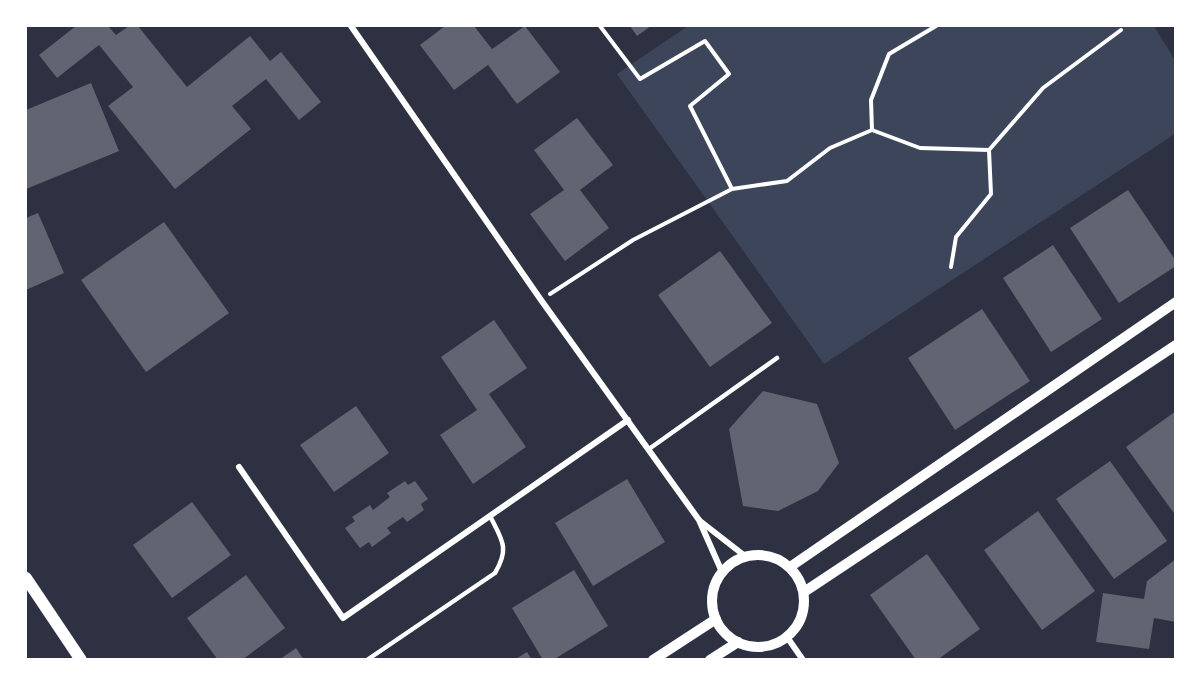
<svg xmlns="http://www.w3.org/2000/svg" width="1201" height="685" font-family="Karla,sans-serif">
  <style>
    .green { fill: #3c4559 }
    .building { fill: #626471 }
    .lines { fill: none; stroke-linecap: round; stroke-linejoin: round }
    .path { stroke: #fff; stroke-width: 4 }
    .service { stroke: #fff; stroke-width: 4.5 }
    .minor { stroke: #fff; stroke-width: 6 }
    .tertiary { stroke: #fff; stroke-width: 10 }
    .secondary { stroke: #fff; stroke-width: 12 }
  </style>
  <rect width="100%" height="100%" fill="#2d3142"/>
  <!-- green -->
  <polygon class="green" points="688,26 1158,26 1155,28 1175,60 1175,134 824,364 617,74"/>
  <!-- building -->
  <g class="building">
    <polygon points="76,26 108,26 116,35 129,26 138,26 187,87 250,36 270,61 281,52 321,102 299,120 266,79 232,106 251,129 175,189 108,106 133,87 99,45 57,78 39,55"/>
    <polygon points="445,26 474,26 492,49 525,26 560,72 517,104 488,65 454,90 420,45"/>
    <polygon points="630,26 651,26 637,36"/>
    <polygon points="91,83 119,151 26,189 26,110"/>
    <polygon points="577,118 613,165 580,190 609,228 565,261 530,214 564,190 534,150"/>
    <polygon points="1128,190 1176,261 1176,266 1119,303 1070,228"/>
    <polygon points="38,213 64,273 26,290 26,218"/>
    <polygon points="164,222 229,313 146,372 81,280"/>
    <polygon points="1053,245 1102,319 1051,352 1003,278"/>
    <polygon points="720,251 772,323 710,367 658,295"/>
    <polygon points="982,309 1030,381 955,430 908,358"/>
    <polygon points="494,320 527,368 489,394 526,447 473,484 440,435 477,410 441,357"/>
    <polygon points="763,391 817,404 839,463 818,491 778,511 743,506 729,429"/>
    <polygon points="356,406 389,453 334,492 300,445"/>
    <polygon points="1176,411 1176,516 1126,447"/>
    <polygon points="1110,461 1167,541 1114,579 1056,499"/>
    <polygon points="627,479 665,542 593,586 555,523"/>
    <polygon points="405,481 408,485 415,481 428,499 421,504 424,510 407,522 403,517 387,528 391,533 372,547 369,542 360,548 345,528 355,521 352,517 370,505 373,510 390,497 387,493"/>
    <polygon points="192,502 231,555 172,598 133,545"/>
    <polygon points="1038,511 1095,591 1042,630 984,550"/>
    <polygon points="927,554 980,629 937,660 916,660 870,595"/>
    <polygon points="1176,559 1176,622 1154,618 1149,649 1096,642 1103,593 1144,599 1147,581"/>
    <polygon points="574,570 608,626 553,660 543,660 512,608"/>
    <polygon points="246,575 285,628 242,660 218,660 187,618"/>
    <polygon points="296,648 304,660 279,660"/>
    <polygon points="527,652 532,660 514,660"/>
  </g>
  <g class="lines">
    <!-- path -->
    <g class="path">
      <polyline points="600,26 640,79 705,41 729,74 690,106 732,189"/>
      <polyline points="936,26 889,54 871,100 872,130 920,148 989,150 1043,88 1121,30"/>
      <polyline points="951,267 956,237 991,194 989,150"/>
      <polyline points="550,294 633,240 732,189 787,181 830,148 872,130"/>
    </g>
    <!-- service -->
    <g class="service">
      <polyline points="649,449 777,358"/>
      <path d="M367,660L495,573C510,548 502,540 490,516"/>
    </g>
    <!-- minor -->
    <g class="minor">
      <polyline points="351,26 541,300 699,520 722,572"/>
      <polyline points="239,467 343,618 628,420"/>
      <polyline points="700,521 745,556"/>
      <polyline points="787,637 803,660"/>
    </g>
    <!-- tertiary -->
    <g class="tertiary">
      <circle cx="758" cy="601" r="46"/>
      <polyline points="790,567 1176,302"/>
      <polyline points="804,592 1176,345"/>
      <polyline points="653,660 716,619"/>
      <polyline points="710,660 738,642"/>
    </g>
    <!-- secondary -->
    <polyline class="secondary" points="26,578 81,660"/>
  </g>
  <!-- border -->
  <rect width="1201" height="685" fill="none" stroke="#ffffff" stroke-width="54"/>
</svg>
